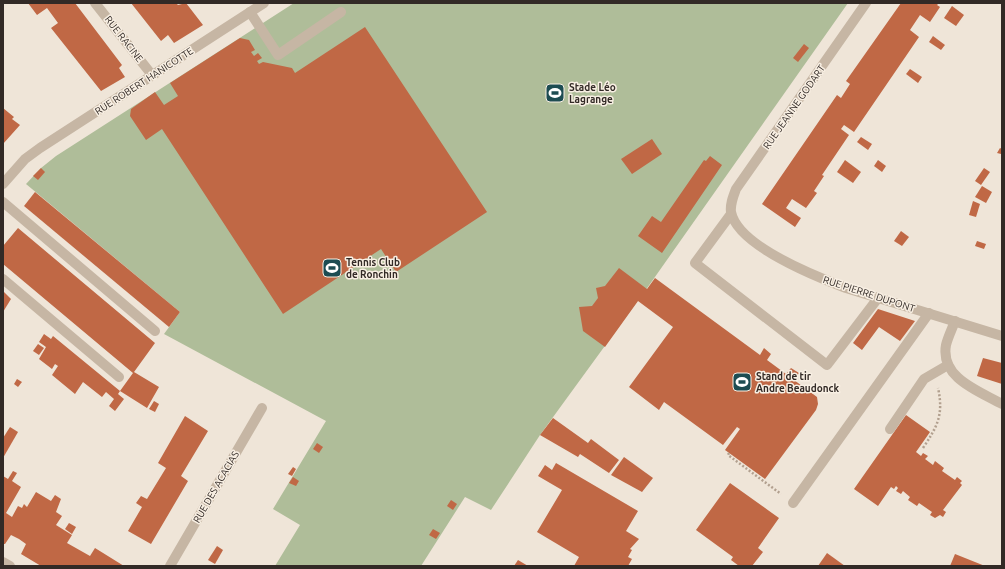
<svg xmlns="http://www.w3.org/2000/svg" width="1005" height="569" font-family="Ubuntu,sans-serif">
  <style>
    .green { fill: #afbd99 }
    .building { fill: #c06845 }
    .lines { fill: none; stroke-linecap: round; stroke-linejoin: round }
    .path { stroke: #b2a08f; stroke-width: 2.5; stroke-dasharray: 2 2; stroke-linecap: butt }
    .minor { stroke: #c6b6a4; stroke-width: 10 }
    .labels { text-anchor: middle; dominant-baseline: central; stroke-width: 3; stroke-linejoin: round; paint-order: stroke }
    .street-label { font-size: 10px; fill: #322a26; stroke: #f8efe3 }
    .poi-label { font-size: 10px; font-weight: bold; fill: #322a26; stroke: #f8efe3; text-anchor: start }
  </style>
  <rect width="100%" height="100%" fill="#efe5d8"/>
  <!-- green -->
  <polygon class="green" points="294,3 848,3 650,284 540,435 491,510 465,497 421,566 275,566 300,525 273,509 326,421 164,334 180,312 26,184 41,168 56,156"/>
  <!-- building -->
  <g class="building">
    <polygon points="28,3 75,3 122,65 119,68 125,77 101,91 51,28 58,23 47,8 37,15"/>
    <polygon points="131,3 176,3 178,5 186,3 203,25 174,43 168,35 161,41"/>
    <polygon points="901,3 939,3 937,5 940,7 930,22 920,15 910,30 919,37 854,132 844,125 841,129 849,135 822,175 824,176 814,191 817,193 806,208 792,199 786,208 801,218 795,227 762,204 837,95 841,98 850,84 846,81"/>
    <polygon points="952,6 964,15 956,26 944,18"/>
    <polygon points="365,27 487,212 396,272 381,249 283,314 162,129 146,140 130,116 131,109 155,92 164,105 178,96 170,83 240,38 249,40 255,50 251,52 254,56 258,53 262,58 257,61 259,64 263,62 292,68 295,73"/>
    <polygon points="933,36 945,45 941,50 929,42"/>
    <polygon points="804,44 809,48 798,62 793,58"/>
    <polygon points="910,69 922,77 918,83 906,74"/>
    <polygon points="3,108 14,117 12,119 20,125 3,144"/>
    <polygon points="861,137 872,144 868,150 857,142"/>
    <polygon points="652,139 662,154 632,174 621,159"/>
    <polygon points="1000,148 1002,149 1001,154 997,153"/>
    <polygon points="710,156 722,165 662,253 638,236 652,216 661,222 704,160 706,161"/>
    <polygon points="845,160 861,172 853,183 837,172"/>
    <polygon points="878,160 886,166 882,172 874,166"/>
    <polygon points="41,168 45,172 38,180 33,176"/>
    <polygon points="984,168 990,172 981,185 975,181"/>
    <polygon points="982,186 992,192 986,203 975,197"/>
    <polygon points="35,192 180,312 169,327 24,206"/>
    <polygon points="973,201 980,204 976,217 969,215"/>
    <polygon points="18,228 155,343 134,372 159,387 147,408 120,391 133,373 3,264 3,246"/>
    <polygon points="901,231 909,237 902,246 894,241"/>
    <polygon points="977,241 986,244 984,249 975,246"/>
    <polygon points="619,268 647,289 655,278 760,355 764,348 771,354 767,360 786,374 791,368 799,373 794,380 817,397 818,404 816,410 765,479 725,450 740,429 737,427 723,445 664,402 659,410 629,387 673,327 638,301 605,347 583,331 579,307 592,306 598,298 596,288 605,286"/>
    <polygon points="3,291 11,299 3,312"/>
    <polygon points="878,309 915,321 900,341 879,327 862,350 853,343"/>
    <polygon points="44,334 51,339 53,336 120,391 118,394 124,399 115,411 109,406 114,399 106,392 102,397 83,382 75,394 52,375 58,366 55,364 52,369 39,359 46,347 39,342"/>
    <polygon points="38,344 44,348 39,355 33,351"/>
    <polygon points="983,358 1002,363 1002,384 977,376"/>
    <polygon points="17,379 22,382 18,387 14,384"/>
    <polygon points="154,401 159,404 155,412 149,409"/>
    <polygon points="906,415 930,432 916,452 921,456 923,453 928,456 925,459 933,465 935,461 944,468 942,471 955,480 957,477 962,481 960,483 962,485 943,510 946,512 943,517 940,515 935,518 930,515 932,512 919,503 917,506 908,500 910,497 903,491 901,494 896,491 898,488 896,486 894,489 891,487 878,506 854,489"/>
    <polygon points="185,416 208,431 181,476 188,481 151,544 128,531 142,507 136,503 141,496 147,499 166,468 158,463"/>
    <polygon points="553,418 588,443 591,439 619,460 609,473 580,454 578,457 540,435"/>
    <polygon points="10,427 18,432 3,458 3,438"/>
    <polygon points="317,443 323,447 319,453 313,449"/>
    <polygon points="624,457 653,478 642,492 611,475"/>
    <polygon points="556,463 638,511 626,531 639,539 630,549 632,550 628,557 632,559 628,566 574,566 579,557 537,532 562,490 538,476 545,465 552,470"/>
    <polygon points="293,467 296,469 292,476 288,474"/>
    <polygon points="13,471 17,473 12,481 21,487 6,513 12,517 18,506 22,508 24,504 27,507 36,492 51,501 55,495 61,499 56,512 62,516 56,525 72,535 67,543 90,556 95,548 124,566 41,566 21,554 26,544 19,539 11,535 5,544 3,544 3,476 8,479"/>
    <polygon points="293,477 299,481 296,486 289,483"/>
    <polygon points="730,483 779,518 758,548 763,552 752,566 739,566 731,560 733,557 696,530"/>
    <polygon points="451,500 457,504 453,510 447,506"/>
    <polygon points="69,523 76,527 72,534 65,529"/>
    <polygon points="433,529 440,533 436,539 429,535"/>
    <polygon points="217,546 223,550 215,564 208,560"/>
    <polygon points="827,553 845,566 818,566"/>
    <polygon points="955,554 985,566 950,566"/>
    <polygon points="518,560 528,566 514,566"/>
  </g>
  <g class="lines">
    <!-- path -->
    <g class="path">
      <path d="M923,448C937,427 944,415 938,388"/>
      <polyline points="729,453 728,455 781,494"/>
    </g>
    <!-- minor -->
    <g class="minor">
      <polyline points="95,3 152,75"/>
      <path d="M866,3L736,189C733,197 730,204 731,212C738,246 817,277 846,288L1002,336"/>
      <polyline points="250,12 278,55 341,12"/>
      <polyline points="3,184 25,159 40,148 264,3"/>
      <polyline points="3,202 155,331"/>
      <polyline points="731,214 695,263 827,365 878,298"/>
      <polyline points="3,279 119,377"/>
      <path d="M955,321C952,329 948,337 946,345C940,378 979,391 1002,404"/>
      <polyline points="890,429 924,379 948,365"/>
      <polyline points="793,503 929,313"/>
      <polyline points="3,562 10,566"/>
      <polyline points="170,566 262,408"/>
    </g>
  </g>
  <!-- icons -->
  <defs>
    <g id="stadium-square" transform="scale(1)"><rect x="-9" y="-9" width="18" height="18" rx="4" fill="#1d4c52" stroke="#f8efe3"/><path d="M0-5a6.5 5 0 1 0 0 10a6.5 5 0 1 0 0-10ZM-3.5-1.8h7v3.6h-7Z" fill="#fff"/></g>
  </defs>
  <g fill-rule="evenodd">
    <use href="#stadium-square" x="555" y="93"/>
    <use href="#stadium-square" x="332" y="268"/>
    <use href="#stadium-square" x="742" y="382"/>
  </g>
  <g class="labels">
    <!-- street labels -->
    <g class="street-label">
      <text transform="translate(124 39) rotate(52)">RUE RACINE</text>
      <text transform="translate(144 81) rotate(-33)">RUE ROBERT HANICOTTE</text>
      <text transform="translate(794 107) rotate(-55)">RUE JEANNE GODART</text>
      <text transform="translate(869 294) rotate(18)">RUE PIERRE DUPONT</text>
      <text transform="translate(216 487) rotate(-60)">RUE DES ACACIAS</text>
    </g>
    <!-- poi labels -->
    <g class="poi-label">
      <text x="569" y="87">Stade Léo<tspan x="569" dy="12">Lagrange</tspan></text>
      <text x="346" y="262">Tennis Club<tspan x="346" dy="12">de Ronchin</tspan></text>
      <text x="756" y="376">Stand de tir<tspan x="756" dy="12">Andre Beaudonck</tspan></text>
    </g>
  </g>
  <!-- border -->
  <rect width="1005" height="569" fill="none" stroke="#322a26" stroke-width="8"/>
</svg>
